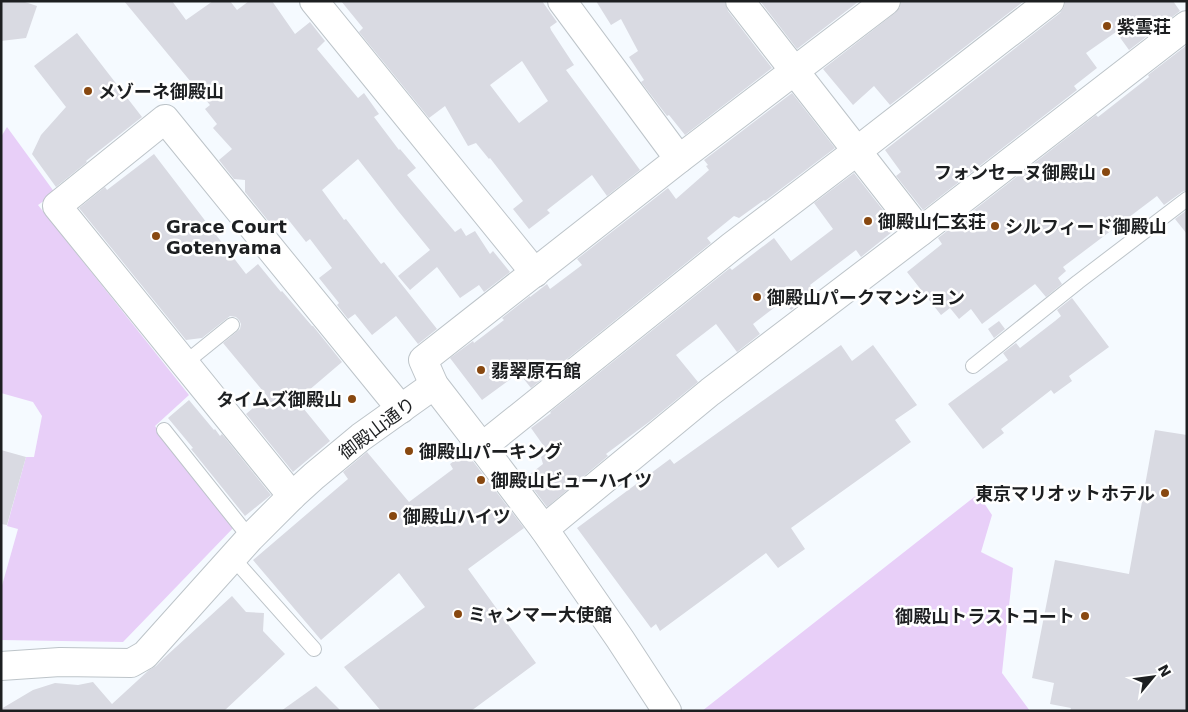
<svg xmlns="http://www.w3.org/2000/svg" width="1188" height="712" font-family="'DejaVu Sans','Noto Sans JP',sans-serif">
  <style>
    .green { fill: #e8cff8 }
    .building { fill: #d9dae2; fill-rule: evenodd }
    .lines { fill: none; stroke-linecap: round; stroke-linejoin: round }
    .service-casing { stroke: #bdc4c9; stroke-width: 16 }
    .minor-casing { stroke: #bdc4c9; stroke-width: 30 }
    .service { stroke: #fff; stroke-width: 14 }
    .minor { stroke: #fff; stroke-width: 28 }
    .poi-dot { fill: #884810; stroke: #fff; stroke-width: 2 }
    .labels { text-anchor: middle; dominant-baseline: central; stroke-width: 5; stroke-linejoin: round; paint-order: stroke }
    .poi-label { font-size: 18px; font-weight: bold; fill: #1d1f21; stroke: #fff; text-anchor: start }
    .street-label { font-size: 18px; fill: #1d1f21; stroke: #fff }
  </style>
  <rect width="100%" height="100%" fill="#f5faff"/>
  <!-- green -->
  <g class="green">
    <polygon points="7,127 55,193 38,205 189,395 155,426 237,524 123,642 1,640 1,589 18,529 7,526 26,457 34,457 42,416 33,402 1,393 1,137"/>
    <polygon points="978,494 992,515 981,552 1013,568 1002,673 1030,711 702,711"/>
  </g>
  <!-- building -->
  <g class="building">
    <polygon points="1,1 22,1 37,6 26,38 1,41"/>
    <polygon points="124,1 172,1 186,20 213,1 230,1 237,10 249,1 272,1 295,34 310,22 325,41 317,49 358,98 364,93 379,114 374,117 399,150 400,149 416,168 407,175 455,232 461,228 466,236 475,231 490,254 493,251 510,272 484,292 479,285 460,298 437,267 410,290 398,276 430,250 399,212 358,159 322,190 344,220 346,219 381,264 384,262 437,329 418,344 396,316 372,335 355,314 348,319 337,305 339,303 319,278 332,268 310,239 306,242 287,218 274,228 245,192 245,180 234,179 219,160 232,149 213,128 217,124 205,109 210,105"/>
    <path d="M341,1H542L557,22L550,27L551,30L574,65L566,70L640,170L607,196L592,175L547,210L550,213L529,229L513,209L523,201L490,158L489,159L476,143L468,146L445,106L429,118L359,32L363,28ZM522,61L548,101L519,123L490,85Z"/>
    <polygon points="596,1 725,1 728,11 772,68 685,135 669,115 667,116 641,82 644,80 629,57 638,51 621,19 611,25"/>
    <polygon points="760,1 857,1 858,2 797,49"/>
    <polygon points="901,1 1024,1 890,105 874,86 853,105 823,69 895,13 900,7"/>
    <polygon points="1065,1 1173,1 1180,11 1129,50 1116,32 1086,53 1097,68 1074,86 1077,90 923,210 896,176 901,172 885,150 1060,13 1064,7"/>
    <polygon points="77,33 142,117 86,161 87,162 56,187 32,154 41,135 66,107 34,66"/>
    <polygon points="1187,45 1187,190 1182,192 1164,205 1157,196 1063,267 1066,271 1058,278 1062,284 1046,297 1035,284 982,324 971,309 959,319 950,308 941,315 907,272 942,244 938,238 1096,115 1098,117 1149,77 1148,75"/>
    <polygon points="792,93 835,148 765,201 764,200 739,218 734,216 707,238 711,243 531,388 519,373 482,400 450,358 473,341 474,343 504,320 502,318 530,296 530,297 547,284 550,289 582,265 577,259 668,188 676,199 709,170 706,166 708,165 704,160"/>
    <polygon points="154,154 246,274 258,264 281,292 282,291 312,326 313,326 342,362 308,391 310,394 299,403 330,441 293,472 246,414 267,396 223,343 240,329 241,324 239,320 236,317 230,316 202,338 186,340 79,208 105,187 107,190"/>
    <polygon points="854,173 897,228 861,257 856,250 810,285 815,292 791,310 783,301 753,324 760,334 737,352 716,324 676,355 698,382 649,422 606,454 608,456 547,507 525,478 543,464 541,457 548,452 531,428 551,413 550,412 730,268 732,270 774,238 791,261 833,229 814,203"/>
    <polygon points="1187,210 1187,234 1175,219"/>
    <polygon points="1072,298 1109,347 1069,376 1072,381 1054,394 1051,390 1001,429 1004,433 983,449 948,404 1008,360 1003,353 1016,343 1020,348 1055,321 1061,316 1057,310"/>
    <polygon points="999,321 1005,329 994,338 988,329"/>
    <polygon points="841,345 852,361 873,345 917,405 895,420 911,442 791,528 805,549 778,568 766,553 660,631 656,624 651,628 577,528 670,459 674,464"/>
    <polygon points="189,400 214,430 215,429 220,436 222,434 271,495 245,516 191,449 193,448 168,418"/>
    <polygon points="1155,430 1187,435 1187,711 1070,711 1071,708 1050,704 1054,683 1032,678 1055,560 1129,574"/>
    <polygon points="1,450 26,457 7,525 1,524"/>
    <polygon points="367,452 409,502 453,469 450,464 466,452 524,528 468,569 536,663 471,711 381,711 344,667 425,607 399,573 321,640 253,560 348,479 343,472"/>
    <polygon points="232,596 246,612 264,613 263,631 285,654 224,711 1,711 1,709 33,690 55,683 78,685 93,682 112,704 149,670 156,666 164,658"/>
    <polygon points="316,686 341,711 281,711"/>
  </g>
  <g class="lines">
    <!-- service casing -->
    <g class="service-casing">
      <g id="service">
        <polyline points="185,363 232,325"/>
        <polyline points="973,366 1078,282 1187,199"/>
        <polyline points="164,430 250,538"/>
        <polyline points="232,557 314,649"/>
      </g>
    </g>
    <!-- minor casing -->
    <g class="minor-casing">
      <g id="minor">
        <polyline points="314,1 535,273"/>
        <polyline points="562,1 679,159"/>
        <polyline points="740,1 920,232"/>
        <polyline points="482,447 731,247 857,151 1050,1"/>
        <polyline points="292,496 57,206 165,119 401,409"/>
        <polyline points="544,529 710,392 920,232 1187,25"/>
        <polyline points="1,666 60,662 131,663 145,655 250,538 292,496 314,476 361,437 434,385"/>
        <polyline points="667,711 620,639 544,529 482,447 434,385 423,360 679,159 886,1"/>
      </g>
    </g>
    <!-- service -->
    <use href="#service" class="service"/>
    <!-- minor -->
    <use href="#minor" class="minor"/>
  </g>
  <!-- markers -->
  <g class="poi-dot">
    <circle cx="1107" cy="26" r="5"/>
    <circle cx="88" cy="91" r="5"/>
    <circle cx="1106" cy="172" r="5"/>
    <circle cx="868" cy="221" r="5"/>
    <circle cx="995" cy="226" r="5"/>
    <circle cx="156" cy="236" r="5"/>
    <circle cx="757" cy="297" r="5"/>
    <circle cx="481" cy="370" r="5"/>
    <circle cx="352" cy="399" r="5"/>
    <circle cx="409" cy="451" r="5"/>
    <circle cx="481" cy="480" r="5"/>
    <circle cx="1165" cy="493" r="5"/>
    <circle cx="393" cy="516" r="5"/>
    <circle cx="458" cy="614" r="5"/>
    <circle cx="1085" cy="616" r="5"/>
  </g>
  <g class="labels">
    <!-- poi labels -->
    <g class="poi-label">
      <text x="1117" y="26">紫雲荘</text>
      <text x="98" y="91">メゾーネ御殿山</text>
      <text x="1096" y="172" text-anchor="end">フォンセーヌ御殿山</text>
      <text x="878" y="221">御殿山仁玄荘</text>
      <text x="166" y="226">Grace Court<tspan x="166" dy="21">Gotenyama</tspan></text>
      <text x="1005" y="226">シルフィード御殿山</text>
      <text x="767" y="297">御殿山パークマンション</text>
      <text x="491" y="370">翡翠原石館</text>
      <text x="342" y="399" text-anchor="end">タイムズ御殿山</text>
      <text x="419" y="451">御殿山パーキング</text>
      <text x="491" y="480">御殿山ビューハイツ</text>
      <text x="1155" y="493" text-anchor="end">東京マリオットホテル</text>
      <text x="403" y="516">御殿山ハイツ</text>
      <text x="468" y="614">ミャンマー大使館</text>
      <text x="1075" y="616" text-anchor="end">御殿山トラストコート</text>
    </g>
    <!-- street labels -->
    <g class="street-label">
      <text transform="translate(377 428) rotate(-37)">御殿山通り</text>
    </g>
  </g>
  <!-- border -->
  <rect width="1188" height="712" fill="none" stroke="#1d1f21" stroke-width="5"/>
  <!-- north arrow -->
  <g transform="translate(1153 677) rotate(61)" stroke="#ffffff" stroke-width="4" paint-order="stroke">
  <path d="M0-4L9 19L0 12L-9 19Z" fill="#1d1f21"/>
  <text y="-8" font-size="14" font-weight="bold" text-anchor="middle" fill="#1d1f21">N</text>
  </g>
</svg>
